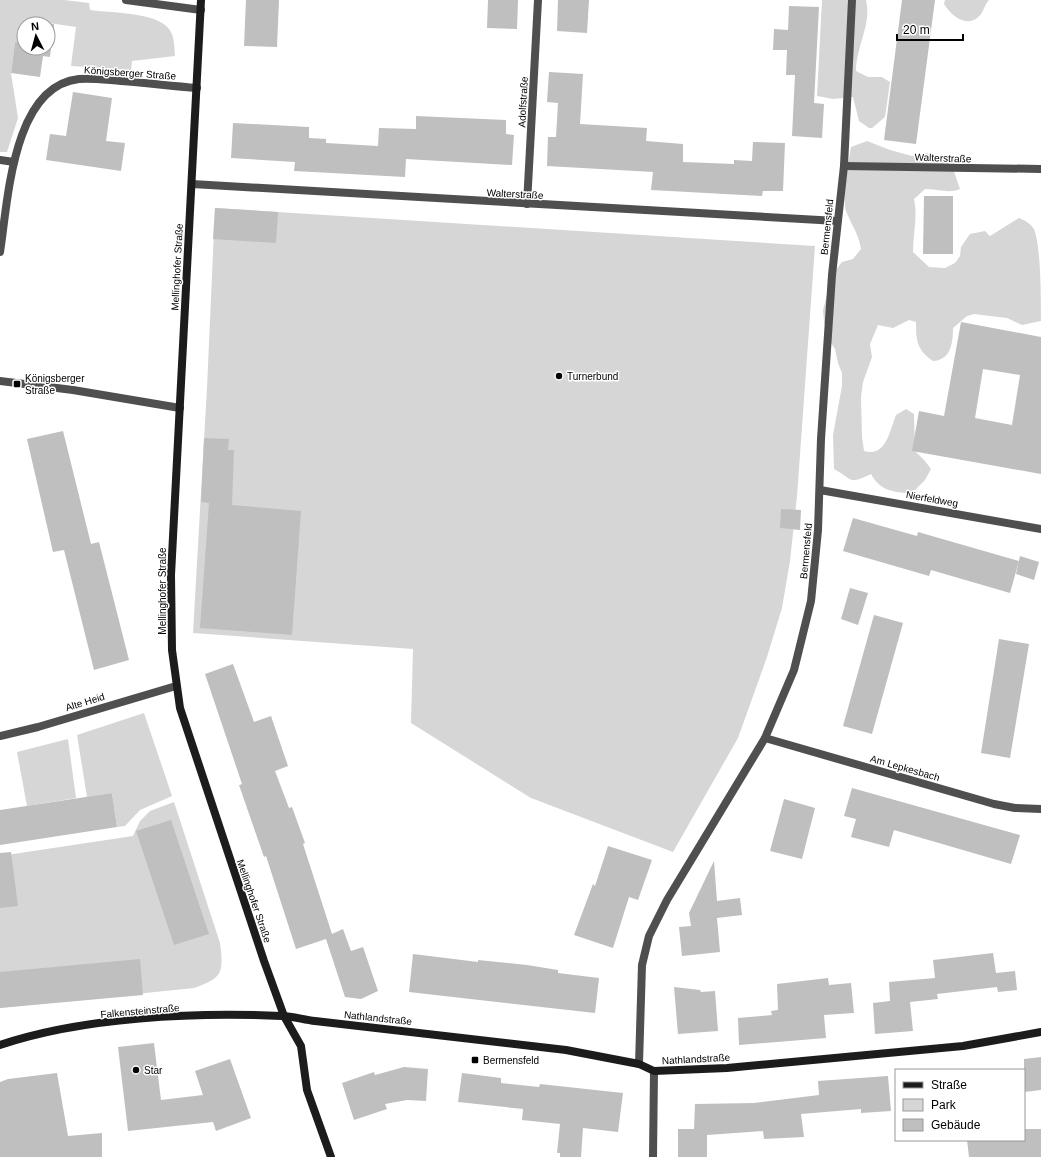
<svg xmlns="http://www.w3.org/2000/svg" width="1041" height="1157" font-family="Helvetica,sans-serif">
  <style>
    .green { fill: #d6d6d6 }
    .building { fill: #bfbfbf; fill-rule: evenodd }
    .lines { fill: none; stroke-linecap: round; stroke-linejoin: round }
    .street { stroke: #4f4f4f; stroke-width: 8 }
    .secondary { stroke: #1c1c1c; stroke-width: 8 }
    .poi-dot { fill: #000; stroke: #fff; stroke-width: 1.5 }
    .labels { text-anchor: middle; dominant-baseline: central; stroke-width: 3; stroke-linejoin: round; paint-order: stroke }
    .street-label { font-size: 10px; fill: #000; stroke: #fff }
    .poi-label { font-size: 10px; fill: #000; stroke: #fff; text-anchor: start }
  </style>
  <rect width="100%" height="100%" fill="#fff"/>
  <!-- green -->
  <g class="green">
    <path d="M0,0H64L89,3L90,10C110,13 157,12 169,29C175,37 174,47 175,56L132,61L131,70L71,66L76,27L36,21L35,24H24V43L15,42L11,73L18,118L7,152H0Z"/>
    <path d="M822,0H866C872,24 856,47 856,71L868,77H882L890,82L885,117L872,128H869L859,121L853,97L833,99L817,96Z"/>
    <path d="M945,0H989C985,4 984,10 981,14C969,30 951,16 944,4Z"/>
    <path d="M867,141L890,150L912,156L927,153L950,160L960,189C950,194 937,189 925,189L914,199C918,217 913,233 913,252L929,267L945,268L955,263L960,256L961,247L970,234L985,231L990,236L1019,218C1024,220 1030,223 1034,229C1041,247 1041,298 1041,321L1022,325L1007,318L974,314L967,316L953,328C953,343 951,360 933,361C917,350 916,341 916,322L909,320L893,328L878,325L870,344L872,357L863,382L861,397L862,437L864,451C886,458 890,430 896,415L906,409L914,414L915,451L925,461L931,469L925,480L911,494C893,491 881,492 871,474C848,485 854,480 834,469L833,435L842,386V373L838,363L835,349L829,340L824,322L823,310L832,275L842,262L853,259L861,249C858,232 852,226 846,211C842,200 849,159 851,147Z"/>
    <polygon points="215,208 815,246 797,496 790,561 782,608 767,657 738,738 673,852 531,798 411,723 413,649 193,633 207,388"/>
    <polygon points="144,713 172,796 140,810 125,826 117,827 112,793 87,797 77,735"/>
    <polygon points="68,739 76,798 27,806 17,752"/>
    <path d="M174,802L220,943C224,974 222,978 194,988L0,1008V856L133,836L140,821L150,811Z"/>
  </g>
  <!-- building -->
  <g class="building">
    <polygon points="246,0 279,0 277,47 244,46"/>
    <polygon points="488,0 518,0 517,29 487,28"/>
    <polygon points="558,0 589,0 587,33 557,31"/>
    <polygon points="902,0 935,0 916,144 884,140"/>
    <polygon points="789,6 819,7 814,103 824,104 822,138 792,136 795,75 786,75 787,50 773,50 774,29 788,30"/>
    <polygon points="35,21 54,24 50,57 43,56 40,77 11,73 15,42 24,43 24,48 48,48 48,24 35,24"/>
    <polygon points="549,72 583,74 580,124 647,128 646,141 683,144 683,162 734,164 734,160 752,161 753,142 785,143 783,191 763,191 762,196 651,190 653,172 547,166 548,137 556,137 558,103 547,102"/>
    <polygon points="73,92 112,98 106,141 125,143 121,171 46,160 50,134 66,136"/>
    <polygon points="416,116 506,120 506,134 514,135 512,165 406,159 405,177 294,171 295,162 231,158 233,123 309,127 309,138 326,139 326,143 378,146 379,128 416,129"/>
    <polygon points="924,196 953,196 953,254 923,254"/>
    <polygon points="215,208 278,212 276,243 213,239"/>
    <path d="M961,322L1041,337V474L912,451L919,411L944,416ZM983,369L1020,375L1012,425L975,418Z"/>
    <polygon points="63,431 91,544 99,542 129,660 94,670 64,550 53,552 27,439"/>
    <polygon points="204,438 229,439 228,450 234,450 232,505 301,511 292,635 200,628 209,503 201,502"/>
    <polygon points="781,509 801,510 800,530 780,528"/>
    <polygon points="853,518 917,536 918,532 1019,561 1010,593 931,570 929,576 843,551"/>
    <polygon points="1020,556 1039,562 1034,580 1016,574"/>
    <polygon points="850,588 868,593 858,625 841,619"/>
    <polygon points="874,615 903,623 872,734 843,726"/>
    <polygon points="999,639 1029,644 1010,758 981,753"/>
    <polygon points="233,664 254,722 271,716 288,766 275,771 289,808 292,807 305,843 303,844 332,934 343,929 351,951 363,947 378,991 361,999 345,997 326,939 296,949 266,856 264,857 239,785 242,784 205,674"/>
    <polygon points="852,788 1020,835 1011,864 894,830 889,847 851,837 856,819 844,816"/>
    <polygon points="112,793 117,827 0,845 0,810"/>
    <polygon points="784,799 815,808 802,859 770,851"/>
    <polygon points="171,820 209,934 174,945 136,831"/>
    <polygon points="608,846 652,860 638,900 629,897 613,948 574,935 593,884 595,886"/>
    <polygon points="11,852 18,906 0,908 0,853"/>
    <polygon points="714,861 717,901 740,898 742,915 717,918 720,952 682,956 679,927 691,926 689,913"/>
    <polygon points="993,953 996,973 1015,971 1017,990 998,992 997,987 937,994 938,999 910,1002 913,1031 875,1034 873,1003 890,1001 889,982 935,978 933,960"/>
    <polygon points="413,954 478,962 478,960 527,965 558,970 558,973 599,978 595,1013 409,992"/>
    <polygon points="140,959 143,995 0,1008 0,972"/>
    <polygon points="828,978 829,985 851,983 854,1013 824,1015 826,1038 739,1045 738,1018 772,1015 771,1011 778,1010 777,984"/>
    <polygon points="674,987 700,990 701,992 715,991 718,1031 678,1034"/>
    <polygon points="154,1043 161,1100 203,1095 195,1071 230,1059 251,1118 216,1131 213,1122 128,1131 118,1047"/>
    <polygon points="1041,1057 1041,1090 1024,1092 1024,1059"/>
    <polygon points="404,1067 428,1069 426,1101 407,1100 385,1104 387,1109 354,1120 342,1083 374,1072 375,1075"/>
    <polygon points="57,1073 68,1136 102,1133 102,1157 0,1157 0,1082 8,1079"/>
    <polygon points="462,1073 501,1078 501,1083 539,1087 540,1084 623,1093 618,1132 583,1128 581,1157 560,1157 560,1153 557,1153 560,1124 522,1120 523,1109 458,1102"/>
    <polygon points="888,1076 891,1111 861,1113 861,1109 801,1114 804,1137 764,1139 763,1131 707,1135 707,1157 678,1157 678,1129 694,1129 695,1104 754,1103 819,1095 818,1081"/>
    <polygon points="1024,1129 1041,1129 1041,1157 969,1157 967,1140 1024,1140"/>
  </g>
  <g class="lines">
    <!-- street -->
    <g class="street">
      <polyline points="126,0 201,10"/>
      <polyline points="0,160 14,162"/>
      <polyline points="844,166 1041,169"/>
      <polyline points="192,184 837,221"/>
      <polyline points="527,204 538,0"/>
      <path d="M0,252C8,202 12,86 79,79C93,78 107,80 121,81C146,83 172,86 197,88"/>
      <polyline points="0,381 73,390 180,408"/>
      <polyline points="820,490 1041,529"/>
      <polyline points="0,736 38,727 176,686"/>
      <polyline points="765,738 994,804 1015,808 1041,809"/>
      <polyline points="639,1064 642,965 649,936 667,900 765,738 794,670 811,601 818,530 821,439 832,275 844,166 852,0"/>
      <polyline points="653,1157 654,1071"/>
    </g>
    <!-- secondary -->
    <g class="secondary">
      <polyline points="201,0 171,575 172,650 180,708 264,961 284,1016 301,1046 307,1090 331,1157"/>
      <path d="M0,1045C83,1017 195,1012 282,1016C293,1016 304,1020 315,1021L566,1050L639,1064L654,1071L727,1068L963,1046L1041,1032"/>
    </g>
  </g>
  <!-- markers -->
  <g class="poi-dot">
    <circle cx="559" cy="376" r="4"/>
    <rect x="13" y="380" width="8" height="8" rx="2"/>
    <rect x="471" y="1056" width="8" height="8" rx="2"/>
    <circle cx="136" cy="1070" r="4"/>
  </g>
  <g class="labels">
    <!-- street labels -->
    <g class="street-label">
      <text transform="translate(130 73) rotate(4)">Königsberger Straße</text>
      <text transform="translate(523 102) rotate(-87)">Adolfstraße</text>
      <text transform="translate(943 158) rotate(2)">Walterstraße</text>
      <text transform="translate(515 194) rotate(3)">Walterstraße</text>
      <text transform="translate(827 227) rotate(-84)">Bermensfeld</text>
      <text transform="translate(177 267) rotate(-87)">Mellinghofer Straße</text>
      <text transform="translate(932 499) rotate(10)">Nierfeldweg</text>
      <text transform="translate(806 551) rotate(-85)">Bermensfeld</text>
      <text transform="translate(162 591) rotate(-90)">Mellinghofer Straße</text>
      <text transform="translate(85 702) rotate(-17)">Alte Heid</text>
      <text transform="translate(905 768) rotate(16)">Am Lepkesbach</text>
      <text transform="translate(254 901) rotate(71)">Mellinghofer Straße</text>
      <text transform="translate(140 1011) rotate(-5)">Falkensteinstraße</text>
      <text transform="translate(378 1018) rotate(6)">Nathlandstraße</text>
      <text transform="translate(696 1059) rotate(-3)">Nathlandstraße</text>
    </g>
    <!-- poi labels -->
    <g class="poi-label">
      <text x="567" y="376">Turnerbund</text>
      <text x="25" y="378">Königsberger<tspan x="25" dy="12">Straße</tspan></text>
      <text x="483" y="1060">Bermensfeld</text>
      <text x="144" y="1070">Star</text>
    </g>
  </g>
  <!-- legend -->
  <rect x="895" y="1069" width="130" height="72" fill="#ffffff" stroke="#999999"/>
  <rect x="903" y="1082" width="20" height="6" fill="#1c1c1c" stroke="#999999"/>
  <text x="931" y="1089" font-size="12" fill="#000000">Straße</text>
  <rect x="903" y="1099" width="20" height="12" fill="#d6d6d6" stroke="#999999"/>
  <text x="931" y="1109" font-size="12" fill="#000000">Park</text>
  <rect x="903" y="1119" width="20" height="12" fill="#bfbfbf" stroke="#999999"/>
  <text x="931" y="1129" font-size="12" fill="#000000">Gebäude</text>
  <!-- north arrow -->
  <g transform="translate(36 36) rotate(354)"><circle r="19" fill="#ffffff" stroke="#999999"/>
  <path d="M0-3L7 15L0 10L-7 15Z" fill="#000000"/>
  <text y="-6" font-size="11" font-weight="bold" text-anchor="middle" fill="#000000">N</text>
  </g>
  <!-- scale -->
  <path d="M897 34v6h66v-6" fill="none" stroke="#000000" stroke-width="2"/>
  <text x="903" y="34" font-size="12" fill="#000000" stroke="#ffffff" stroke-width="3" paint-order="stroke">20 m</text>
</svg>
